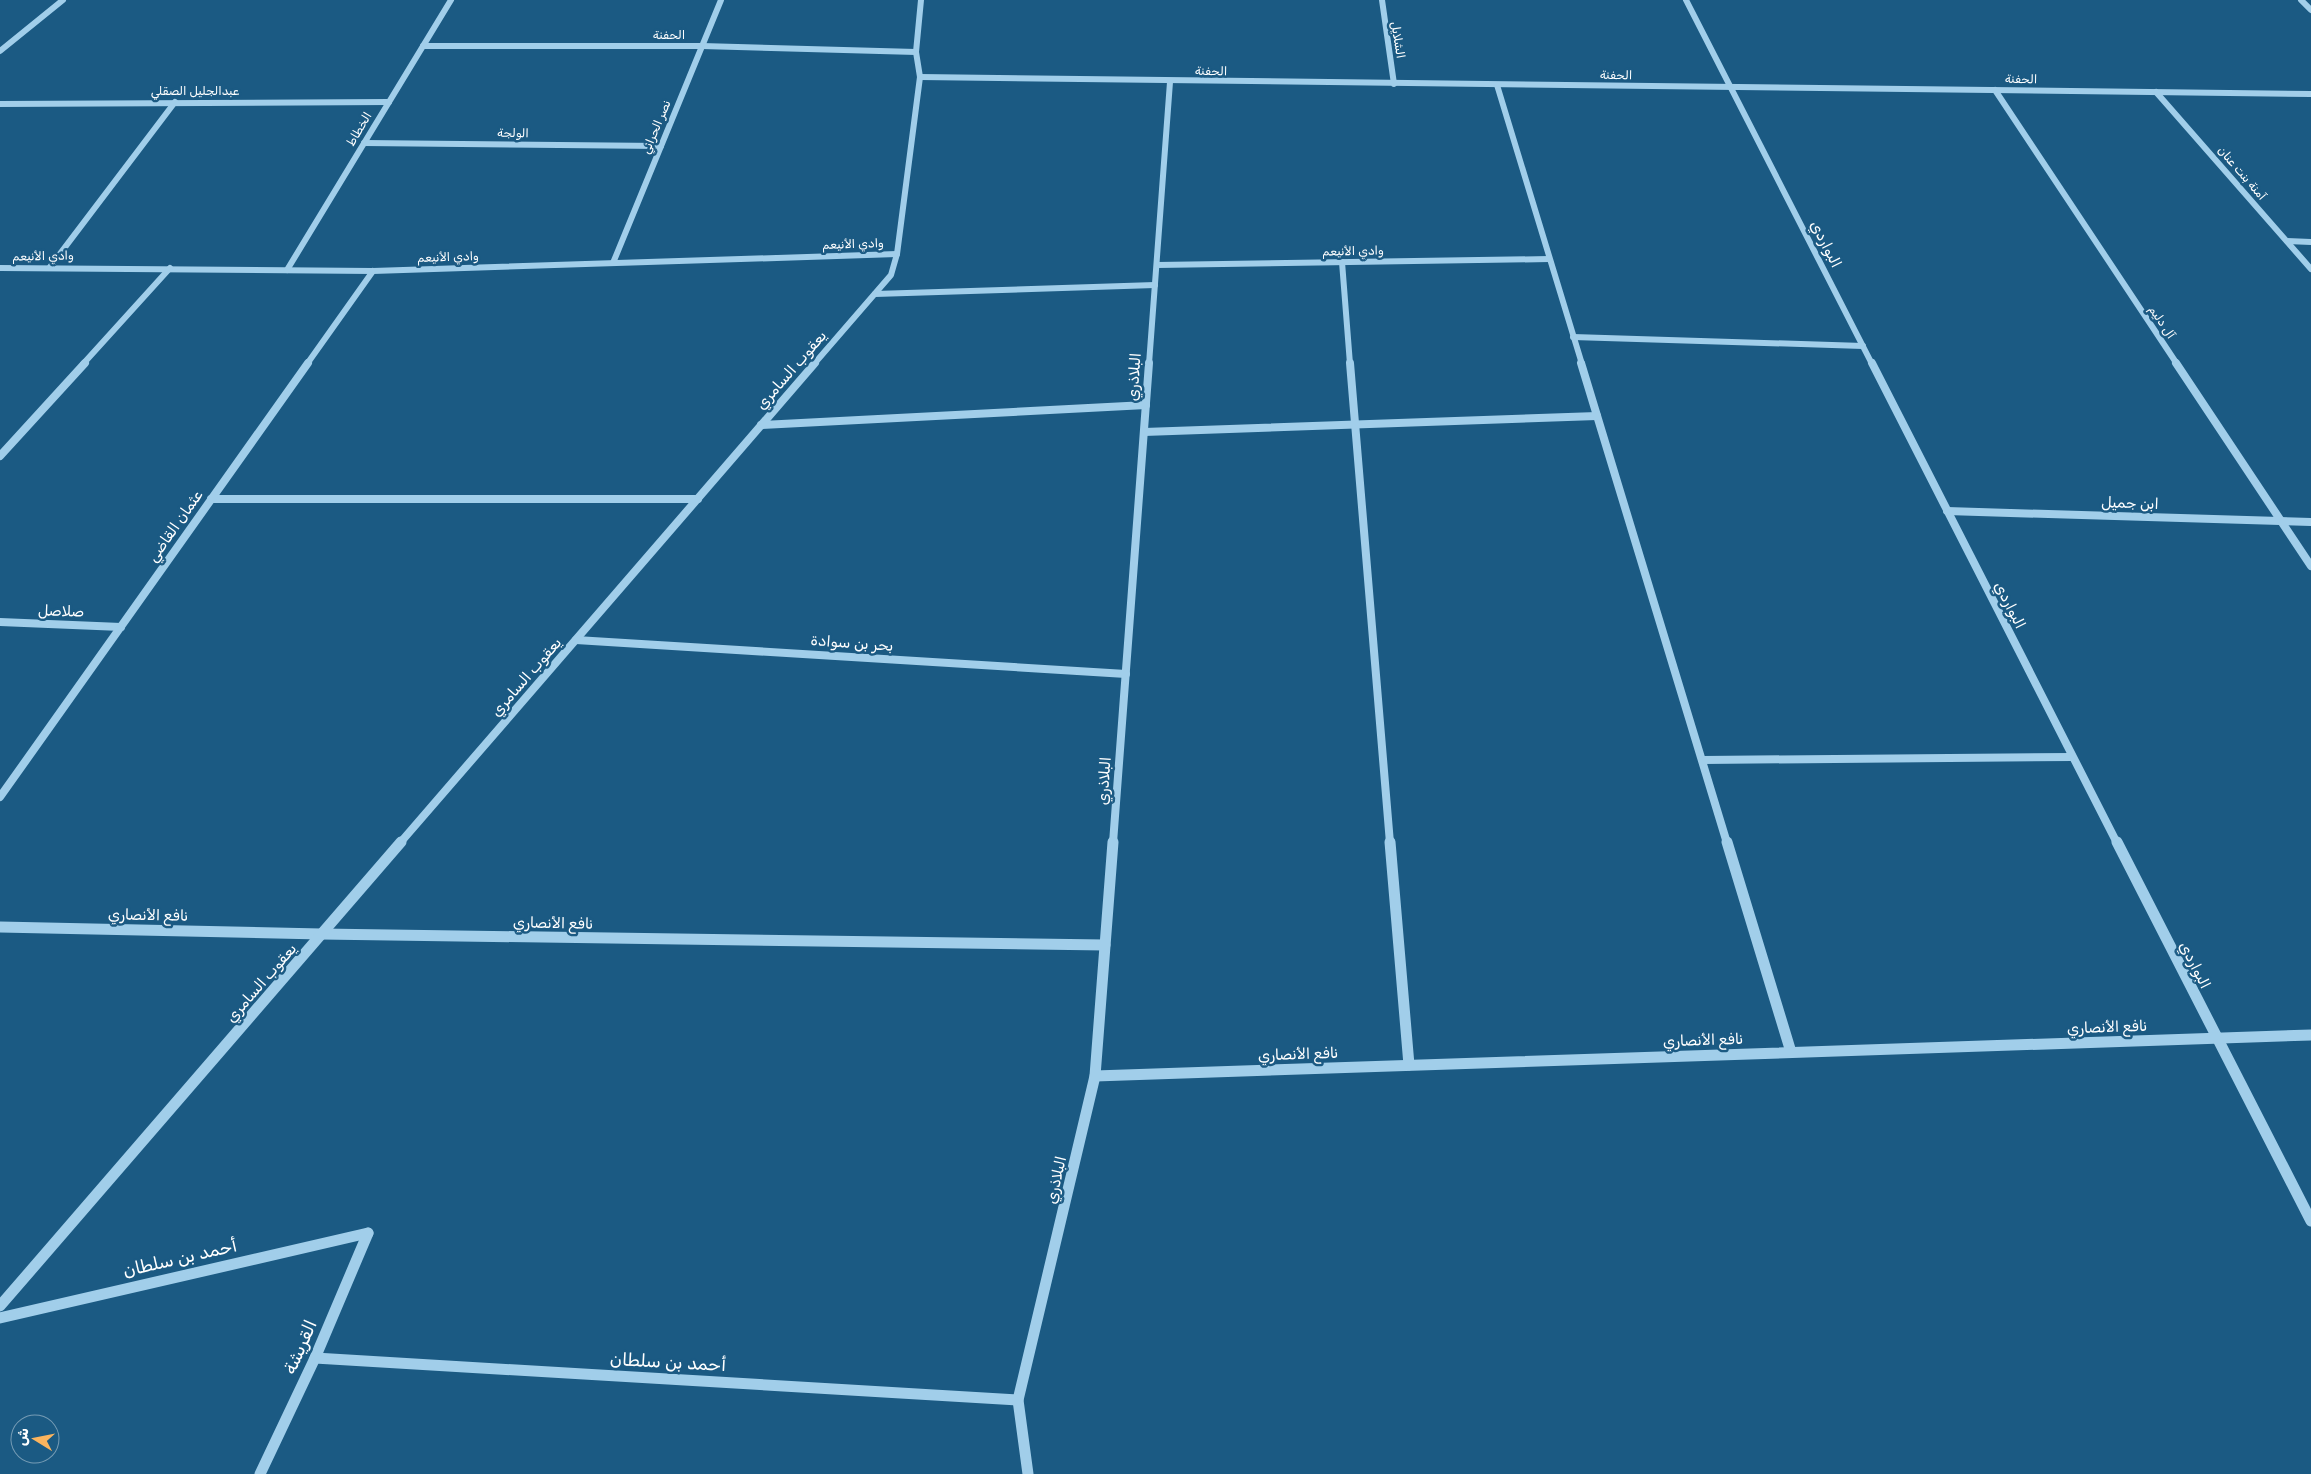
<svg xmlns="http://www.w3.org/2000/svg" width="2311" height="1474" font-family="Rubik,'Noto Naskh Arabic',sans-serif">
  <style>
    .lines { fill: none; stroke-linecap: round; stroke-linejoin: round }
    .minor-far2 { stroke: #a1ceea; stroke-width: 6 }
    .minor-far1 { stroke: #a1ceea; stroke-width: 8 }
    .minor { stroke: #a1ceea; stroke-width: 11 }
    .labels { text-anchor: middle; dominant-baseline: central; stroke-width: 5; stroke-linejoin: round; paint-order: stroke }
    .far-street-label { font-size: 12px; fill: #fff; stroke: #1b5a83 }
    .street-label { font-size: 15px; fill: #fff; stroke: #1b5a83 }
    .near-street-label { font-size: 18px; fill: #fff; stroke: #1b5a83 }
  </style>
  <rect width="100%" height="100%" fill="#1b5a83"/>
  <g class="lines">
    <!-- minor-far2 -->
    <g class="minor-far2">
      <polyline points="1382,0 1394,84"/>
      <polyline points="1686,0 1872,364"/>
      <polyline points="2301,0 2311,10"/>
      <polyline points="423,46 702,46 916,52"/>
      <polyline points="0,51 63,0"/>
      <polyline points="920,77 2311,94"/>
      <polyline points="1497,85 1582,364"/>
      <polyline points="1995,90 2177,364"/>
      <polyline points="2156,92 2311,269"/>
      <polyline points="0,104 389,102"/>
      <polyline points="364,143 661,146"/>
      <polyline points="2287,241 2311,242"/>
      <polyline points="1342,262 1350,364"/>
      <polyline points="613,263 721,0"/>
      <polyline points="1157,265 1549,259"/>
      <polyline points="50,267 175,102"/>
      <polyline points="0,268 373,271 897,254"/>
      <polyline points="287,270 451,0"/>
      <polyline points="875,294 1155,285"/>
      <polyline points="1573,337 1863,346"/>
      <polyline points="83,364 170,268"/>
      <polyline points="307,364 373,271"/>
      <polyline points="814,364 891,275 897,254 920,77 916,52 921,0"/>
      <polyline points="1149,364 1170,82"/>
    </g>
    <!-- minor-far1 -->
    <g class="minor-far1">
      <polyline points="1350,363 1390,843"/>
      <polyline points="1581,363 1727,843"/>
      <polyline points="1872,363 2117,843"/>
      <polyline points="2176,363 2311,566"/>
      <polyline points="761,425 1146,405"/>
      <polyline points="1144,432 1597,416"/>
      <polyline points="0,456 85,363"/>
      <polyline points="211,499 698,499"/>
      <polyline points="1947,511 2311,522"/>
      <polyline points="0,622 121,627"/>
      <polyline points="576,640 1126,674"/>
      <polyline points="1703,760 2072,757"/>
      <polyline points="0,797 308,363"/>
      <polyline points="400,843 815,363"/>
      <polyline points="1113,843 1149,363"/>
    </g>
    <!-- minor -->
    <g class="minor">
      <polyline points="1390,842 1409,1065"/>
      <polyline points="1727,842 1791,1052"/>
      <polyline points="2117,842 2311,1221"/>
      <polyline points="0,927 321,934 1105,945"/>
      <polyline points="1095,1076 2311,1035"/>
      <polyline points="0,1306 401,842"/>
      <polyline points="0,1318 368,1233"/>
      <polyline points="315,1358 1018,1400"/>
      <polyline points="260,1474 315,1358 368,1233"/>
      <polyline points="1028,1474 1018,1400 1095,1076 1113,842"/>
    </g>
  </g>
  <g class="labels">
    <!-- far-street labels -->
    <g class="far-street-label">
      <text x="669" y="35">الحفنة</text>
      <text transform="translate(1398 40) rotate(81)">الشلايل</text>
      <text transform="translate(1211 71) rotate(1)">الحفنة</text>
      <text transform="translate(1616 75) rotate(1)">الحفنة</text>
      <text transform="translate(2021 79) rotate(1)">الحفنة</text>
      <text x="195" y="91">عبدالجليل الصقلي</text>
      <text transform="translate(656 127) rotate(-67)">نصر الحراني</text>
      <text transform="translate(359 129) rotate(-59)">الخطاط</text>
      <text transform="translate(513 133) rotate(1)">الولجة</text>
      <text transform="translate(2242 173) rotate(49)">آمنة بنت عنان</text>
      <text transform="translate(853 244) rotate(-2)">وادي الأنيعم</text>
      <text transform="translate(1353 251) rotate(-1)">وادي الأنيعم</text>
      <text transform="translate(43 256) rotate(-1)">وادي الأنيعم</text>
      <text transform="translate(448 257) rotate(-2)">وادي الأنيعم</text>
      <text transform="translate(2162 322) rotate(56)">آل دليم</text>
    </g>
    <!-- street labels -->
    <g class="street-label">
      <text transform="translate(1826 244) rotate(63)">البواردي</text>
      <text transform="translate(791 370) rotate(-49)">يعقوب السامري</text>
      <text transform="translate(1134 377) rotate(-86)">البلاذري</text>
      <text transform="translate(2130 503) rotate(2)">ابن جميل</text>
      <text transform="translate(175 526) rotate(-55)">عثمان القاضي</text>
      <text transform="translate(2010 605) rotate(63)">البواردي</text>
      <text transform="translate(61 611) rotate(2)">صلاصل</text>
      <text transform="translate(852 643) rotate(4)">بحر بن سوادة</text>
      <text transform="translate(526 677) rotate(-49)">يعقوب السامري</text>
      <text transform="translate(1104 781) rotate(-86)">البلاذري</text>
      <text transform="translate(148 915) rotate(1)">نافع الأنصاري</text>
      <text transform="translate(553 923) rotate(1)">نافع الأنصاري</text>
      <text transform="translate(2195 965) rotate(63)">البواردي</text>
      <text transform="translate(261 983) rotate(-49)">يعقوب السامري</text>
      <text transform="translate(2107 1027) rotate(-2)">نافع الأنصاري</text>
      <text transform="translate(1703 1040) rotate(-2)">نافع الأنصاري</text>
      <text transform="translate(1298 1054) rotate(-2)">نافع الأنصاري</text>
      <text transform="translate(1056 1180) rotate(-77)">البلاذري</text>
    </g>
    <!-- near-street labels -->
    <g class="near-street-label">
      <text transform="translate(180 1258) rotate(-13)">أحمد بن سلطان</text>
      <text transform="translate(300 1347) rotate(-66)">القريشة</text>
      <text transform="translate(668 1362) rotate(3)">أحمد بن سلطان</text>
    </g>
  </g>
  <!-- north arrow -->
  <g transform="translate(35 1439) rotate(280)"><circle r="24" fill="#1b5a83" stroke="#769cb5"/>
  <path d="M0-4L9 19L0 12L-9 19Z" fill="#fbb45e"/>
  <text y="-8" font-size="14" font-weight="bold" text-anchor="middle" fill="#ffffff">ش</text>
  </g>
</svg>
